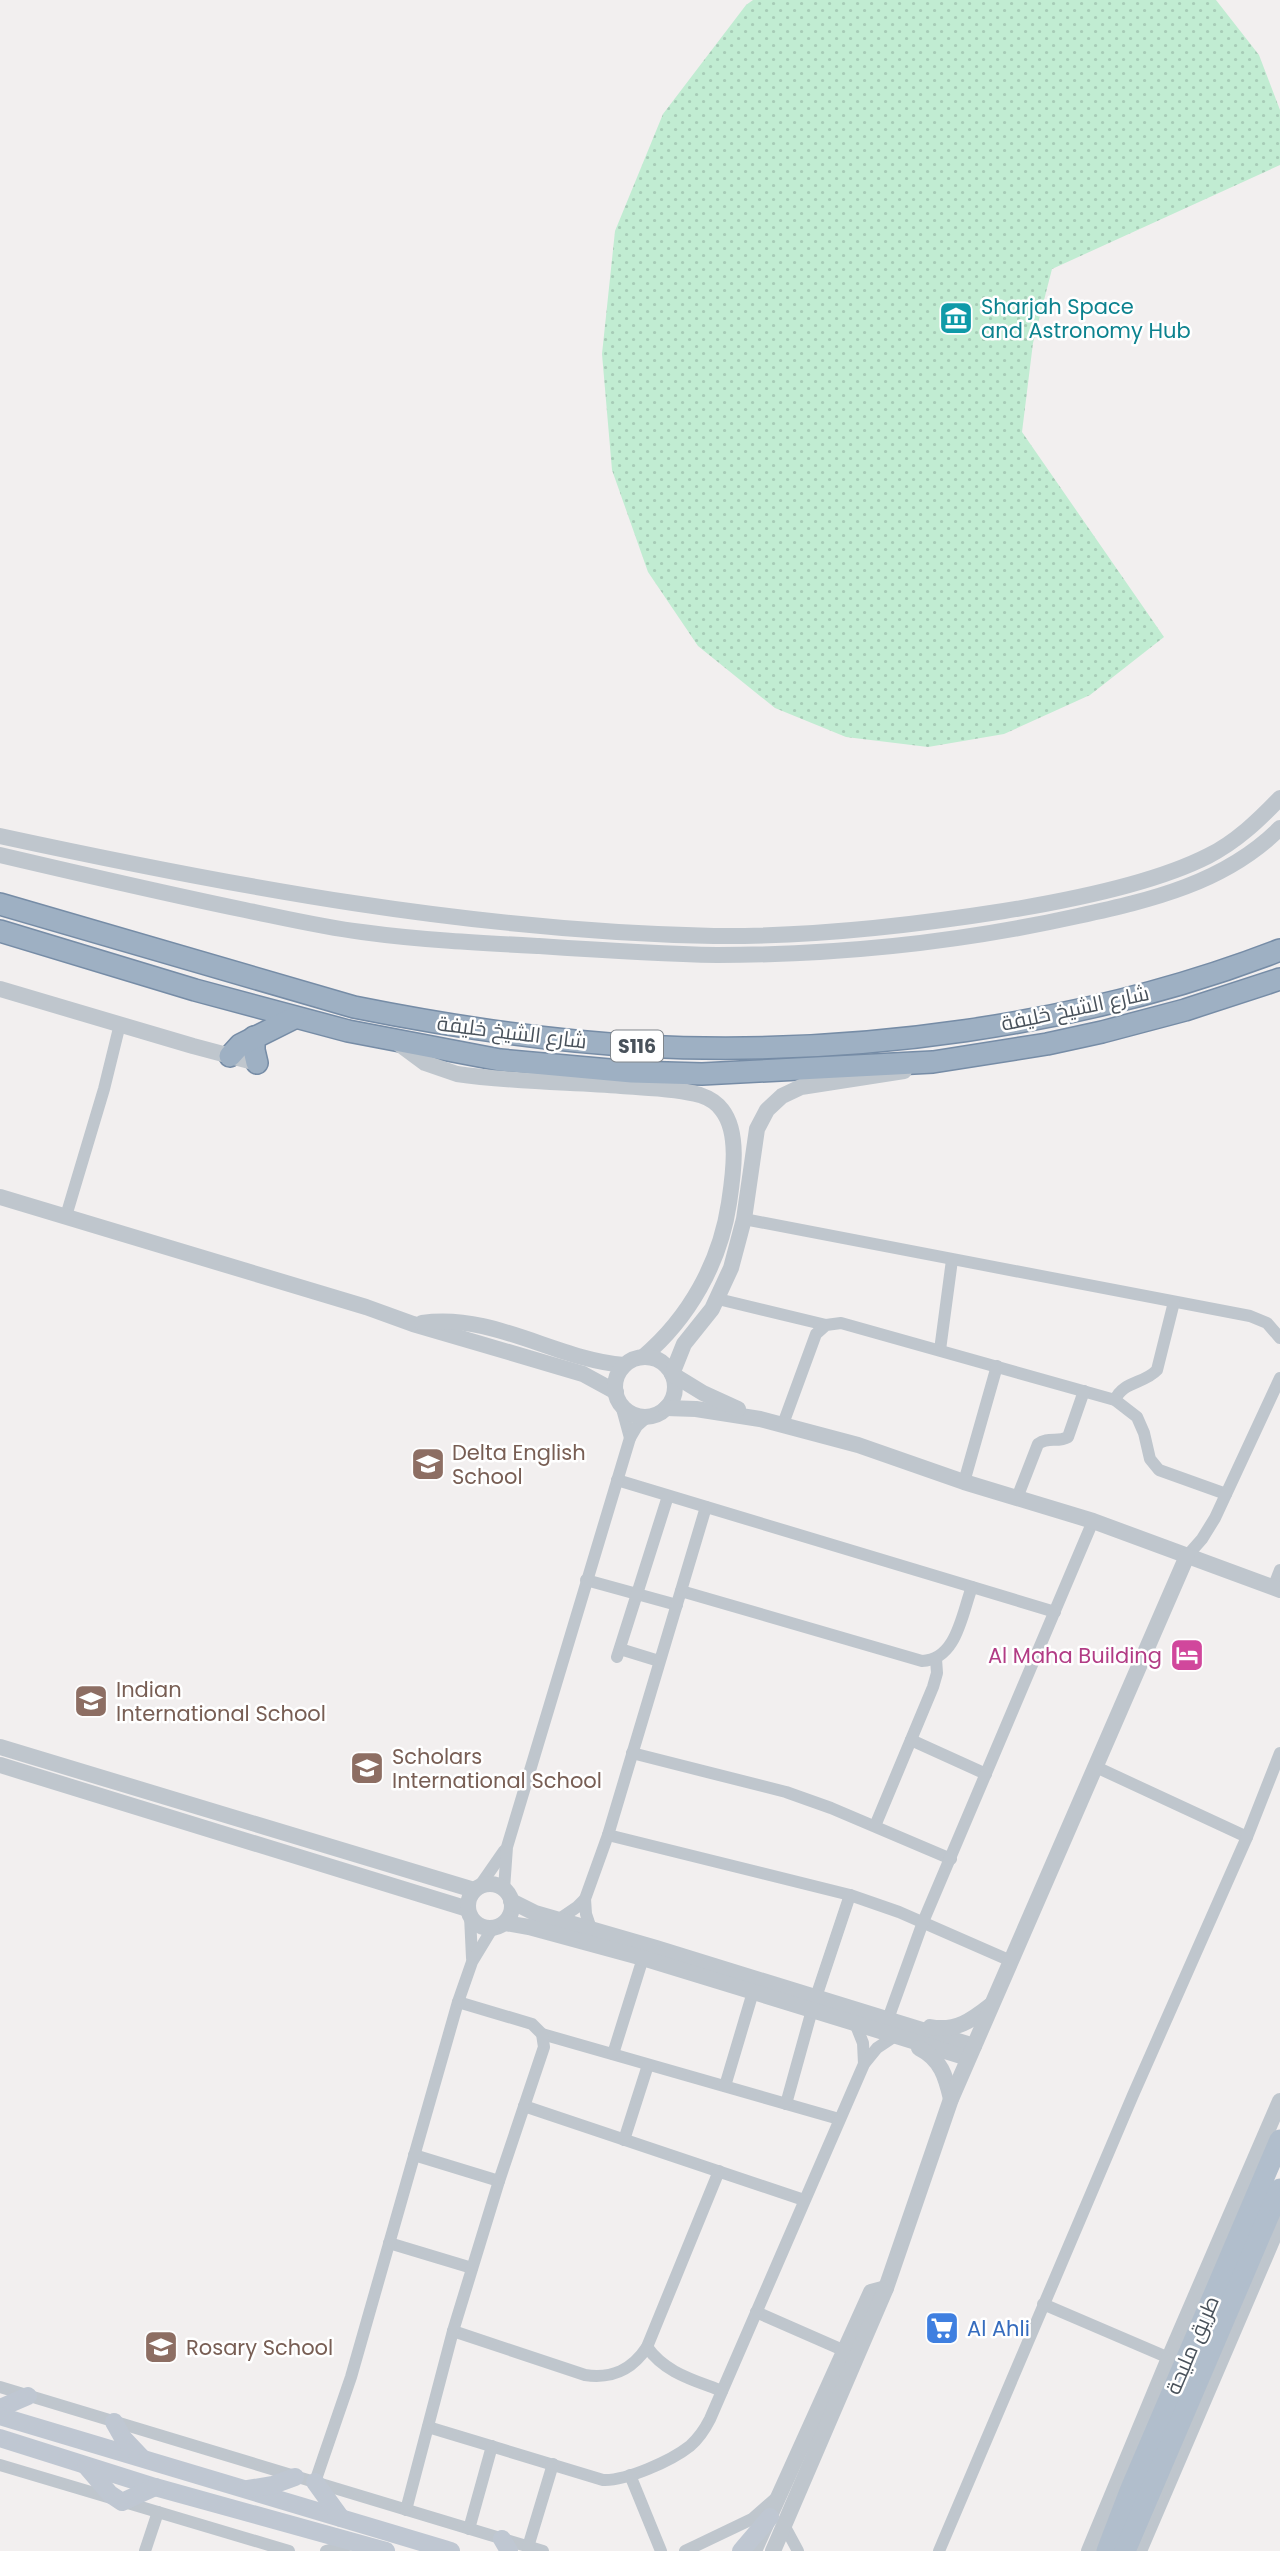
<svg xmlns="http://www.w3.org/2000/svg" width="1280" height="2551" font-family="Poppins,Cairo,sans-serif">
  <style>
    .grass { fill: url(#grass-dots) }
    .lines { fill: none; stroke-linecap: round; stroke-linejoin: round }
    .trunk-casing { stroke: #768ca6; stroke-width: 24 }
    .minor { stroke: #bfc6cd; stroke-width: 12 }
    .tertiary { stroke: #bfc6cd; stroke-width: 16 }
    .secondary { stroke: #bfc7d2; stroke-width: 18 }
    .primary { stroke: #b1becc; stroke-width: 21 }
    .trunk { stroke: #9eb0c3; stroke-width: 21 }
    .labels { text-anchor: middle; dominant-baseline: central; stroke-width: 5; stroke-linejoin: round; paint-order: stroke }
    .shield { fill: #fff; stroke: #80868c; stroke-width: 2 }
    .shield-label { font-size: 19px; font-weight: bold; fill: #49525b }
    .culture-label { font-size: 21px; fill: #0d838f; stroke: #fff; text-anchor: start }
    .street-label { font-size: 21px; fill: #49525b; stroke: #fff }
    .education-label { font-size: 21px; fill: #785e54; stroke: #fff; text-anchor: start }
    .hotel-label { font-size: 21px; fill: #b23c85; stroke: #fff; text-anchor: end }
    .shop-label { font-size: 21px; fill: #366cbe; stroke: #fff; text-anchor: start }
  </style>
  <defs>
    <pattern id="grass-dots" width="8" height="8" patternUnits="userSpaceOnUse" patternTransform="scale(1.75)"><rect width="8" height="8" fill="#c1ecd2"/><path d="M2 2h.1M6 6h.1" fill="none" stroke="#a7ccb7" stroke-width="1.8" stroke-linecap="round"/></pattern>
  </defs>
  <rect width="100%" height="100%" fill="#f2efef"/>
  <!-- grass -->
  <polygon class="grass" points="753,0 1216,0 1259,55 1280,110 1280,165 1052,269 1033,343 1022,432 1164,637 1090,695 1004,734 928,747 846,737 775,708 698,646 648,572 612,470 602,354 615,231 663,114 746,5"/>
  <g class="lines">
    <!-- trunk casing -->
    <g class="trunk-casing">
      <g id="trunk">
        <path d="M0,904L354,1007C449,1026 545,1041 641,1046C851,1057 1084,1026 1280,950"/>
        <polyline points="0,931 195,990 348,1031 500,1060 632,1072 702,1074 933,1062 1047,1044 1102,1032 1185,1010 1280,979"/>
        <polyline points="254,1037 254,1050 257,1063"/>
        <polyline points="230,1056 240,1045 294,1018"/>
      </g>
    </g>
    <!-- minor -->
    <g class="minor">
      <polyline points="66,1216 104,1089 120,1024"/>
      <polyline points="744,1219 1250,1316 1267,1323 1280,1338"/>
      <polyline points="718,1299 826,1325"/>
      <polyline points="940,1350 952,1260"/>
      <path d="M1115,1400C1123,1381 1144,1384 1157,1370L1174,1302"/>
      <polyline points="621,1405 630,1438"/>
      <polyline points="783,1424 816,1334 826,1325 841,1323 1115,1400 1137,1417 1144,1433 1150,1459 1159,1470 1226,1494"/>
      <polyline points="617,1480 1055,1612"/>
      <polyline points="964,1482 997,1366"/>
      <path d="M1017,1498L1038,1444C1048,1436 1058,1443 1068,1437L1084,1391"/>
      <polyline points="1187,1556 1202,1539 1215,1518 1280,1378"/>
      <polyline points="586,1580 677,1605"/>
      <polyline points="1273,1588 1280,1570"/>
      <path d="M681,1591L922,1661C957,1660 962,1613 972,1587"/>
      <polyline points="620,1649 659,1661"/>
      <polyline points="617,1657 668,1496"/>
      <polyline points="911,1740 986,1774"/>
      <polyline points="632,1753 786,1792 831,1808 951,1859"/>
      <polyline points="1096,1767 1247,1837"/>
      <polyline points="875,1826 933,1687 937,1673 936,1659"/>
      <polyline points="608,1835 850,1895 899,1912 1011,1961"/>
      <polyline points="479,1887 504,1851"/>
      <polyline points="504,1889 507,1847 630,1438 637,1426 647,1417"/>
      <polyline points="470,1916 472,1958"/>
      <polyline points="558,1920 577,1907 585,1899"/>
      <polyline points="591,1929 586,1914 585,1899 608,1835 706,1507"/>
      <polyline points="816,1997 850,1895"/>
      <polyline points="888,2019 923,1922 1093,1521"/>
      <polyline points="855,2023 863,2043 864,2064"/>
      <polyline points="542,2034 839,2119"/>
      <polyline points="613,2054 643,1958"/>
      <polyline points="725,2086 753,1992"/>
      <polyline points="786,2104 812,2010"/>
      <polyline points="524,2106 804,2200"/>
      <polyline points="624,2140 648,2065"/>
      <polyline points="414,2155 499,2181"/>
      <polyline points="389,2243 472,2268"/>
      <polyline points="1043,2304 1169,2358"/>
      <polyline points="756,2312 845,2351"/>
      <path d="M453,2331L585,2375C612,2379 632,2370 647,2347L719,2171"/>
      <path d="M647,2347C665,2373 694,2380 722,2391"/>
      <polyline points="0,2387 543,2551"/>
      <path d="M428,2427L603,2480C626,2481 671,2461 690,2446C699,2438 705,2429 710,2419L864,2064L877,2048L895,2036"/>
      <polyline points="0,2465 289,2551"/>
      <polyline points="630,2475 661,2551"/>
      <polyline points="315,2482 351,2377 458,2002 472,1962 492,1929"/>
      <polyline points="406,2510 453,2331 499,2181 544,2047 542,2034 532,2024 458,2002"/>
      <polyline points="784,2525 798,2551"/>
      <polyline points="469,2529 492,2446"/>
      <polyline points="528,2547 553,2464"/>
      <polyline points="145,2551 158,2512"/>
      <polyline points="326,2551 356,2543"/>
      <polyline points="685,2551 752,2519 776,2498"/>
      <polyline points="939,2551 1133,2095 1247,1837 1280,1753"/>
    </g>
    <!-- tertiary -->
    <g class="tertiary">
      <path d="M0,836C236,887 472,931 714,936C811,937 909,926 1004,911C1066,901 1153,884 1208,856C1236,842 1259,820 1280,798"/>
      <path d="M0,855C81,874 163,893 245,910C284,918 322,927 362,932C420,940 480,943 539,946C598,950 658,954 717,955C837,955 961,942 1078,916C1151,900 1225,883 1280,828"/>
      <polyline points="0,989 193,1046 257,1063"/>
      <path d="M398,1043L425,1063L457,1074C511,1082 567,1082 621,1086C647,1088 675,1088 700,1095C709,1098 717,1103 722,1110C740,1133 733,1176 729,1203C720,1263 689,1318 643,1357"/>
      <polyline points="0,1197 366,1307 413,1324 583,1374 616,1392"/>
      <path d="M422,1323C495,1313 554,1359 624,1365"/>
      <circle cx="645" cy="1387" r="30"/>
      <polyline points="666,1408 696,1409 760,1419 858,1445 964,1482 1093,1521 1280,1590"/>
      <polyline points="738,1409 703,1393 672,1374 684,1344 712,1309 731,1268 744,1219 757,1129 767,1110 782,1096 801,1087 904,1071"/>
      <polyline points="0,1747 474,1890"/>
      <polyline points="0,1765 468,1909"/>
      <circle cx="490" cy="1906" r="22"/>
      <polyline points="511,1901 535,1913 656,1948 974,2046"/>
      <polyline points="505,1923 529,1927 643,1958 968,2058"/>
      <path d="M930,2027C956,2032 972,2020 991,2005"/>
      <path d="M919,2048C941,2059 946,2077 951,2099"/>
      <polyline points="754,2551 871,2292 886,2288"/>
      <polyline points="773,2551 886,2288 951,2099 1187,1556"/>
      <polyline points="1089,2551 1169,2358 1280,2101"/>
      <polyline points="1139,2551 1280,2222"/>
    </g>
    <!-- secondary -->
    <g class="secondary">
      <polyline points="0,2408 28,2396"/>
      <polyline points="0,2416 451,2551"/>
      <polyline points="114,2422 123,2438 141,2457"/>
      <polyline points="0,2438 155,2487 386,2551"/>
      <polyline points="86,2466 110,2494 122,2502 155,2487"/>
      <polyline points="315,2482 341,2518"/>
      <polyline points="248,2489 273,2485 295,2477"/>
      <polyline points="502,2539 509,2551"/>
      <polyline points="741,2551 770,2517"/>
    </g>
    <!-- primary -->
    <g class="primary">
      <polyline points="1107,2551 1130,2491 1280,2140"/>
      <polyline points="1125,2551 1280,2189"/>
    </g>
    <!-- trunk -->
    <use href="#trunk" class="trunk"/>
  </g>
  <!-- icons -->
  <defs>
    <g id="museum-square" transform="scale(1.75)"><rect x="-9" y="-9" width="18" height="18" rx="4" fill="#0f9aa8" stroke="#fff"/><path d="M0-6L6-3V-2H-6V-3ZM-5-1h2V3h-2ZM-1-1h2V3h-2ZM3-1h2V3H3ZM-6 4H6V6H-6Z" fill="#fff"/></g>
    <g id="school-square" transform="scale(1.75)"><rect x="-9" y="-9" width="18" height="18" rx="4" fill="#8d6e63" stroke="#fff"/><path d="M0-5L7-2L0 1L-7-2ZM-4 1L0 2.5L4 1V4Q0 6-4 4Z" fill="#fff"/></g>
    <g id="hotel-square" transform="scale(1.75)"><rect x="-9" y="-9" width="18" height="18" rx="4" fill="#d1479c" stroke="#fff"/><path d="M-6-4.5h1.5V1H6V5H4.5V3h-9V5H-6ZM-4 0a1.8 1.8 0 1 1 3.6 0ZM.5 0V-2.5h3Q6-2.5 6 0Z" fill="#fff"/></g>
    <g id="supermarket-square" transform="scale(1.75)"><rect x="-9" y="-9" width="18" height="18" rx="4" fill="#3f7fe0" stroke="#fff"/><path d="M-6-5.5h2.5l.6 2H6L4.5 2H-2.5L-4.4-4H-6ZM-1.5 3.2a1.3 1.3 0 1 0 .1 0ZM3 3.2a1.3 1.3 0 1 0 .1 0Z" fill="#fff"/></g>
  </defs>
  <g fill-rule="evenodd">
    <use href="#museum-square" x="956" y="318"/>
    <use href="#school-square" x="428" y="1464"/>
    <use href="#hotel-square" x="1187" y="1655"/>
    <use href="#school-square" x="91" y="1701"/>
    <use href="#school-square" x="367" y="1768"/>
    <use href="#supermarket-square" x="942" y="2328"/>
    <use href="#school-square" x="161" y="2347"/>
  </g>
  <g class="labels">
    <!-- shield labels -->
    <rect class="shield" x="611" y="1030.5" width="52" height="31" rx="5"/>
    <g class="shield-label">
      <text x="637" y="1046">S116</text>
    </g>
    <!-- culture labels -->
    <g class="culture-label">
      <text x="981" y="306">Sharjah Space<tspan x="981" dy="24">and Astronomy Hub</tspan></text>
    </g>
    <!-- street labels -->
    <g class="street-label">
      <text transform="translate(1075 1008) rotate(-12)">شارع الشيخ خليفة</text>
      <text transform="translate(512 1032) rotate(7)">شارع الشيخ خليفة</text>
      <text transform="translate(1192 2345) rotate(-67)">طريق مليحة</text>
    </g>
    <!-- education labels -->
    <g class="education-label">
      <text x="452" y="1452">Delta English<tspan x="452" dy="24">School</tspan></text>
      <text x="116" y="1689">Indian<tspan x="116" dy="24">International School</tspan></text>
      <text x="392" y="1756">Scholars<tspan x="392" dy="24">International School</tspan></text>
      <text x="186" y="2347">Rosary School</text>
    </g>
    <!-- hotel labels -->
    <g class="hotel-label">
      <text x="1162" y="1655">Al Maha Building</text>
    </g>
    <!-- shop labels -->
    <g class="shop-label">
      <text x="967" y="2328">Al Ahli</text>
    </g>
  </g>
</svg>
